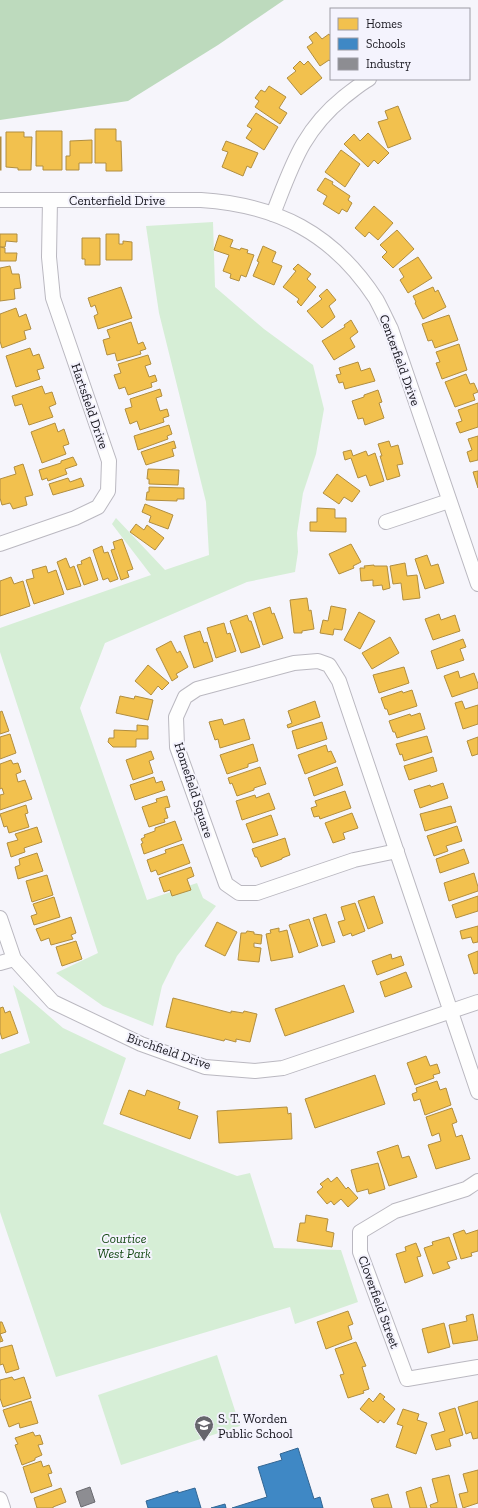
<svg xmlns="http://www.w3.org/2000/svg" width="478" height="1508" font-family="'Zilla Slab',serif">
  <style>
    .green { fill: #d6eed6 }
    .forest { fill: #bddabd }
    .homes { fill: #f2c14e; stroke: #b18e40 }
    .schools { fill: #3f88c5; stroke: #336693 }
    .industry { fill: #8d8d92; stroke: #6a6a70 }
    .lines { fill: none; stroke-linecap: round; stroke-linejoin: round }
    .minor-casing { stroke: #bab8c0; stroke-width: 16 }
    .minor { stroke: #fefefe; stroke-width: 14 }
    .labels { text-anchor: middle; dominant-baseline: central; stroke-width: 4; stroke-linejoin: round; paint-order: stroke }
    .street-label { font-size: 13px; fill: #18171f; stroke: #f4f3fd }
    .park-label { font-size: 13px; font-style: italic; fill: #124711; stroke: #f4f3fd }
    .poi-label { font-size: 13px; fill: #18171f; stroke: #f4f3fd; text-anchor: start }
  </style>
  <rect width="100%" height="100%" fill="#f6f5fb"/>
  <!-- green -->
  <g class="green">
    <polygon points="213,222 215,287 264,329 313,365 324,409 316,454 303,493 297,533 298,552 295,572 247,582 105,643 80,708 147,900 197,883 203,898 216,906 177,956 162,986 153,1026 103,1006 56,973 98,953 0,652 0,628 151,575 112,524 116,518 165,570 209,555 206,502 159,313 146,226"/>
    <polygon points="13,985 63,1028 126,1058 103,1124 237,1176 250,1173 274,1248 341,1250 358,1302 295,1324 290,1307 56,1377 0,1212 0,1054 30,1043"/>
    <polygon points="217,1355 240,1426 121,1465 98,1395"/>
  </g>
  <!-- forest -->
  <polygon class="forest" points="0,0 284,0 218,45 128,101 0,120"/>
  <!-- homes -->
  <g class="homes">
    <polygon points="316,32 322,39 329,34 331,37 331,62 329,60 320,66 307,47 313,43 309,37"/>
    <polygon points="300,61 304,65 308,61 322,78 301,95 287,78 296,71 293,68"/>
    <polygon points="269,86 286,97 279,108 287,113 280,124 255,107 259,101 255,98 261,90 265,92"/>
    <polygon points="398,106 411,139 388,148 378,122 388,119 385,111"/>
    <polygon points="256,113 278,127 264,150 246,138 252,129 247,126"/>
    <polygon points="95,129 116,129 116,141 121,141 122,171 106,171 106,163 95,163"/>
    <polygon points="36,131 62,131 62,170 43,170 43,166 36,166"/>
    <polygon points="6,132 24,132 24,137 32,137 31,170 18,170 18,168 6,167"/>
    <polygon points="368,133 389,153 378,164 374,160 368,167 344,144 354,134 360,141"/>
    <rect x="0" y="137" width="1" height="33"/>
    <polygon points="92,140 92,163 79,163 79,170 66,170 66,156 70,156 70,141"/>
    <polygon points="226,141 258,153 251,168 247,166 243,176 222,167 228,152 222,150"/>
    <polygon points="341,150 360,164 345,187 325,172"/>
    <polygon points="325,178 333,182 332,184 350,196 348,200 352,203 347,212 342,209 339,214 323,204 327,196 317,190"/>
    <polygon points="374,206 393,223 378,240 369,232 365,237 355,228"/>
    <polygon points="397,230 414,249 393,268 382,257 387,252 380,245"/>
    <polygon points="0,234 17,234 17,242 6,241 5,247 0,247"/>
    <polygon points="106,234 119,234 119,244 123,244 123,241 132,242 132,260 106,260"/>
    <polygon points="219,235 233,240 230,247 240,250 241,248 248,250 247,253 254,255 246,277 241,275 239,281 230,278 231,274 223,271 229,255 214,250"/>
    <polygon points="82,238 100,238 100,265 85,265 85,259 82,259"/>
    <polygon points="263,246 276,252 272,262 282,266 274,285 253,276 259,262 257,261"/>
    <polygon points="0,247 5,248 5,253 17,253 16,261 0,261"/>
    <polygon points="418,257 432,278 408,293 400,280 404,277 399,269"/>
    <polygon points="298,264 311,274 307,279 316,287 301,306 297,302 299,299 283,287 296,271 293,269"/>
    <polygon points="10,266 12,274 19,274 21,288 14,289 15,299 0,301 0,268"/>
    <polygon points="121,287 132,318 98,329 94,316 98,314 95,305 91,307 88,298"/>
    <polygon points="433,287 435,292 438,290 446,307 423,319 415,303 416,302 413,296"/>
    <polygon points="327,289 336,300 329,306 335,317 322,328 307,311 322,299 319,296"/>
    <polygon points="16,308 19,317 26,314 31,329 24,331 26,339 2,348 0,341 0,314"/>
    <polygon points="449,315 458,340 435,348 432,340 428,341 422,324"/>
    <polygon points="351,320 358,332 350,338 355,347 334,360 322,341 345,327 344,325"/>
    <polygon points="131,322 138,344 143,342 146,349 140,351 141,354 117,361 115,353 107,355 103,340 110,338 107,330"/>
    <polygon points="459,344 467,370 442,379 436,363 440,362 436,352"/>
    <polygon points="30,348 33,356 39,354 44,368 37,370 40,379 16,387 6,356"/>
    <polygon points="148,355 151,364 145,366 149,377 155,375 157,381 151,383 152,387 128,395 125,387 119,389 114,375 121,373 118,364"/>
    <polygon points="358,362 361,371 370,368 375,381 345,389 343,382 339,383 336,375 341,374 339,368"/>
    <polygon points="466,374 470,384 474,383 478,392 473,394 475,400 455,407 445,382"/>
    <polygon points="42,386 45,394 52,392 56,404 49,407 53,417 29,425 22,404 15,406 12,396"/>
    <polygon points="160,389 162,396 156,398 160,411 167,409 169,416 163,418 164,422 140,430 137,421 130,424 125,409 132,407 130,399"/>
    <polygon points="378,390 382,402 379,403 384,418 365,425 363,418 358,419 352,401 364,397 364,395"/>
    <polygon points="478,403 478,427 460,433 456,423 462,421 458,410"/>
    <polygon points="55,423 58,432 64,429 69,444 63,446 66,454 42,463 31,432"/>
    <polygon points="169,425 172,434 167,436 168,439 138,450 134,436"/>
    <polygon points="478,436 478,460 470,462 467,452 472,450 468,439"/>
    <polygon points="174,441 176,448 172,449 174,456 146,465 141,452"/>
    <polygon points="389,441 391,447 398,445 403,464 397,465 400,476 387,480 380,456 382,456 378,444"/>
    <polygon points="351,450 353,456 366,451 368,456 375,453 384,481 370,486 366,475 358,478 351,458 345,460 343,452"/>
    <polygon points="73,457 77,465 65,469 67,474 48,481 47,478 42,480 39,470 61,463 61,461"/>
    <polygon points="23,464 33,495 25,497 27,505 13,509 10,503 2,505 0,498 0,479 16,474 14,467"/>
    <polygon points="148,469 179,470 178,485 149,484 149,479 147,479"/>
    <polygon points="478,471 478,488 473,472"/>
    <polygon points="337,474 360,491 352,502 344,497 339,504 323,493"/>
    <polygon points="68,478 70,482 81,478 84,486 53,495 49,484"/>
    <polygon points="149,487 184,488 184,499 177,499 177,501 146,500 147,492 149,492"/>
    <polygon points="145,504 173,515 168,529 149,522 151,516 142,512"/>
    <polygon points="317,508 335,509 335,518 346,518 346,532 310,531 310,522 317,522"/>
    <polygon points="136,524 144,530 147,525 164,538 155,550 130,532"/>
    <polygon points="122,539 133,569 127,571 129,577 121,580 111,550 115,549 113,542"/>
    <polygon points="351,544 361,562 353,566 354,568 339,574 329,554"/>
    <polygon points="102,546 104,553 108,552 118,579 110,582 108,578 103,580 93,550"/>
    <polygon points="427,555 431,566 438,564 444,583 425,589 415,559"/>
    <polygon points="90,557 98,580 84,585 77,565 82,564 81,561"/>
    <polygon points="66,558 70,568 74,566 81,586 67,590 57,562"/>
    <polygon points="405,563 407,576 417,575 420,598 403,600 401,583 393,584 390,566"/>
    <polygon points="374,565 374,566 387,566 390,588 383,590 382,585 373,586 373,580 361,581 360,568 365,568 364,566"/>
    <polygon points="46,566 48,573 56,570 64,594 34,604 26,580 34,578 32,570"/>
    <polygon points="11,577 14,584 23,581 30,606 0,616 0,581"/>
    <polygon points="307,598 309,611 311,610 314,629 302,631 302,633 294,633 290,600"/>
    <polygon points="331,606 346,609 342,630 334,629 333,635 320,633 323,620 328,621"/>
    <polygon points="270,607 272,614 274,613 283,638 263,645 253,613"/>
    <polygon points="359,612 375,621 360,649 344,640"/>
    <polygon points="439,614 441,620 455,615 460,631 433,640 425,619"/>
    <polygon points="247,615 249,621 251,621 260,647 241,653 230,621"/>
    <polygon points="224,623 227,634 230,633 236,651 216,658 207,628"/>
    <polygon points="200,631 204,643 207,642 213,661 194,668 184,636"/>
    <polygon points="390,637 399,653 372,669 362,653"/>
    <polygon points="463,639 466,647 460,649 464,660 437,669 431,651"/>
    <polygon points="171,641 177,653 180,651 188,667 176,674 178,677 172,681 156,649"/>
    <polygon points="148,665 169,683 162,690 158,686 151,695 135,681"/>
    <polygon points="404,667 409,683 379,693 373,675"/>
    <polygon points="458,671 460,678 474,673 478,684 478,688 452,697 444,676"/>
    <polygon points="412,690 417,706 389,715 387,709 385,709 381,698 402,691 403,693"/>
    <polygon points="120,696 134,699 135,696 153,700 148,720 116,713"/>
    <polygon points="315,701 320,717 288,728 287,725 292,723 288,711"/>
    <polygon points="462,701 465,709 478,705 478,724 463,729 455,703"/>
    <polygon points="2,711 9,731 0,734 0,712"/>
    <polygon points="420,713 425,729 397,738 395,732 393,732 389,721 410,714 411,716"/>
    <polygon points="222,719 224,725 244,719 250,739 220,748 218,739 215,740 209,722"/>
    <polygon points="322,722 327,739 297,749 292,731"/>
    <polygon points="137,725 148,726 148,739 136,739 136,747 113,747 108,742 109,738 114,738 114,730 137,731"/>
    <polygon points="10,734 16,753 0,759 0,737"/>
    <polygon points="427,736 432,752 404,761 402,754 400,755 396,744"/>
    <polygon points="478,737 478,754 472,756 467,741"/>
    <polygon points="253,744 258,761 248,764 248,767 227,774 220,755"/>
    <polygon points="326,745 328,752 331,751 336,762 305,774 298,755"/>
    <polygon points="151,751 154,759 149,761 153,773 133,780 126,760"/>
    <polygon points="433,757 437,771 409,780 404,766"/>
    <polygon points="11,760 13,764 18,763 21,772 16,774 18,782 25,780 32,799 0,810 0,795 4,794 2,788 0,789 0,764"/>
    <polygon points="260,767 266,784 254,788 254,790 237,796 232,783 230,784 228,778"/>
    <polygon points="337,767 343,785 314,796 308,778"/>
    <polygon points="154,777 156,783 162,781 165,790 135,800 130,785"/>
    <polygon points="443,783 448,798 420,808 414,790 430,785 431,787"/>
    <polygon points="345,791 351,808 320,819 319,816 314,817 311,808 317,806 315,801"/>
    <polygon points="269,793 275,809 242,820 236,801 255,795 256,798"/>
    <polygon points="167,796 170,807 165,808 168,818 164,819 165,822 149,827 142,807 157,802 156,799"/>
    <polygon points="26,805 28,813 25,814 29,827 9,833 7,826 4,827 0,814"/>
    <polygon points="451,806 456,822 425,831 420,814"/>
    <polygon points="352,813 358,828 343,833 345,839 333,843 325,823"/>
    <polygon points="271,815 278,835 253,843 246,824"/>
    <polygon points="175,821 182,840 144,854 141,844 143,843 141,839 145,837 144,835 155,831 155,828"/>
    <polygon points="457,826 462,841 446,846 448,851 434,856 427,836"/>
    <polygon points="37,827 42,842 24,848 25,852 11,857 7,843 18,840 15,834"/>
    <polygon points="285,838 290,855 282,858 282,859 261,867 257,857 255,857 252,849"/>
    <polygon points="183,844 190,863 158,875 156,870 151,872 147,860 166,853 165,850"/>
    <polygon points="464,849 469,863 440,873 436,859"/>
    <polygon points="37,853 43,871 18,879 15,867 20,865 19,859"/>
    <polygon points="191,867 194,876 187,879 191,890 172,896 170,890 164,892 159,878"/>
    <polygon points="474,873 478,887 478,891 449,901 444,883"/>
    <polygon points="47,875 53,895 32,902 26,881"/>
    <polygon points="374,896 383,923 368,929 358,901"/>
    <polygon points="478,896 478,911 456,918 452,905"/>
    <polygon points="54,897 60,917 34,925 31,916 37,914 33,904"/>
    <polygon points="355,903 365,931 352,936 351,933 343,936 338,922 345,920 341,907"/>
    <polygon points="326,914 335,942 322,946 313,918"/>
    <polygon points="71,917 76,933 71,935 73,939 51,945 49,938 41,941 36,929"/>
    <polygon points="309,919 318,946 299,953 289,925"/>
    <polygon points="217,922 237,932 225,956 205,946"/>
    <polygon points="478,926 478,942 473,943 471,937 462,939 460,931"/>
    <polygon points="279,928 279,932 287,930 293,957 271,961 266,934 271,933 270,930"/>
    <polygon points="247,931 254,932 254,934 262,935 261,944 254,943 254,947 261,948 259,962 238,960 241,933 246,933"/>
    <polygon points="76,941 82,959 62,966 56,947"/>
    <polygon points="478,951 478,973 474,974 468,955"/>
    <polygon points="391,954 392,959 401,956 404,965 377,975 372,961"/>
    <polygon points="406,972 412,987 385,997 380,982"/>
    <polygon points="344,985 354,1012 285,1036 275,1009"/>
    <polygon points="173,998 231,1013 231,1011 243,1013 244,1011 257,1014 250,1042 236,1039 236,1042 225,1039 224,1041 166,1027"/>
    <polygon points="3,1007 5,1013 10,1011 18,1033 2,1039 0,1032 0,1008"/>
    <polygon points="426,1056 430,1066 437,1064 440,1073 433,1075 434,1078 415,1085 407,1063"/>
    <polygon points="375,1075 385,1104 315,1128 305,1099"/>
    <polygon points="437,1081 440,1090 446,1088 451,1105 425,1115 420,1099 414,1101 412,1094 417,1092 416,1088"/>
    <polygon points="129,1090 145,1096 147,1090 180,1102 178,1109 198,1116 190,1139 120,1114"/>
    <polygon points="287,1107 288,1114 291,1113 292,1139 219,1143 217,1111"/>
    <polygon points="452,1108 457,1122 452,1124 456,1137 462,1135 470,1159 436,1169 428,1145 441,1141 439,1133 432,1136 426,1117"/>
    <polygon points="398,1145 402,1158 409,1156 417,1177 389,1186 377,1152"/>
    <polygon points="378,1163 385,1189 369,1194 368,1189 357,1192 351,1170"/>
    <polygon points="337,1177 346,1189 348,1187 358,1198 348,1207 341,1199 334,1205 331,1201 327,1204 317,1192 323,1187 320,1184 328,1178 331,1182"/>
    <polygon points="306,1215 328,1219 326,1231 334,1233 332,1247 297,1241 300,1223 305,1223"/>
    <polygon points="464,1230 466,1234 478,1230 478,1251 471,1253 472,1256 461,1259 453,1234"/>
    <polygon points="449,1237 457,1259 447,1262 450,1268 433,1274 424,1248 433,1245 432,1242"/>
    <polygon points="416,1243 421,1256 417,1257 423,1276 405,1283 396,1254 406,1251 405,1247"/>
    <polygon points="348,1311 353,1324 348,1326 352,1339 326,1349 317,1322"/>
    <polygon points="473,1314 478,1340 453,1344 449,1325 467,1321 466,1316"/>
    <polygon points="0,1322 2,1322 6,1332 0,1334 3,1341 0,1342"/>
    <polygon points="444,1323 450,1347 428,1353 422,1329"/>
    <polygon points="356,1342 366,1366 362,1367 369,1389 363,1391 364,1393 348,1398 340,1375 344,1374 335,1349"/>
    <polygon points="12,1345 19,1369 6,1373 3,1364 0,1365 0,1348"/>
    <polygon points="12,1377 14,1380 24,1377 31,1398 3,1407 0,1398 0,1380"/>
    <polygon points="380,1393 385,1397 383,1399 395,1409 384,1423 380,1420 378,1423 360,1409 369,1398 373,1402"/>
    <polygon points="31,1401 38,1423 20,1428 19,1423 9,1427 3,1410"/>
    <polygon points="478,1401 478,1438 473,1439 471,1432 466,1434 458,1407"/>
    <polygon points="455,1408 463,1435 449,1439 451,1446 436,1450 431,1435 445,1431 439,1413"/>
    <polygon points="403,1409 419,1414 417,1420 427,1423 416,1454 396,1447 403,1426 397,1424"/>
    <polygon points="33,1432 35,1436 40,1435 43,1444 38,1445 42,1455 35,1458 35,1460 22,1465 15,1445 18,1444 15,1438"/>
    <polygon points="41,1461 43,1467 49,1465 52,1473 48,1474 52,1486 31,1493 23,1467"/>
    <polygon points="478,1470 478,1503 463,1508 459,1494 468,1492 463,1474"/>
    <polygon points="449,1475 457,1508 431,1508 430,1505 438,1502 432,1479"/>
    <polygon points="421,1487 427,1508 410,1508 406,1492"/>
    <polygon points="61,1488 66,1502 53,1507 53,1508 37,1508 34,1498"/>
    <polygon points="388,1494 392,1508 374,1508 371,1499"/>
  </g>
  <!-- schools -->
  <g class="schools">
    <polygon points="298,1448 314,1499 320,1497 323,1508 232,1508 267,1497 258,1467 282,1460 280,1454"/>
    <polygon points="195,1488 201,1508 148,1508 146,1501 178,1491 178,1493"/>
    <polygon points="225,1504 226,1508 211,1508"/>
  </g>
  <!-- industry -->
  <polygon class="industry" points="90,1487 95,1502 81,1507 76,1492"/>
  <g class="lines">
    <!-- minor casing -->
    <g class="minor-casing">
      <g id="minor">
        <path d="M0,200H201C277,205 333,233 376,299C381,308 386,319 391,329L478,584"/>
        <path d="M273,214C292,166 302,131 344,97C352,91 360,84 369,79"/>
        <polyline points="386,522 449,501"/>
        <polyline points="0,544 75,518 98,507 108,491 109,461 53,298 49,257 50,200"/>
        <polyline points="397,851 354,860 257,893 239,893 226,884 177,747 176,717 185,697 197,689 294,663 318,661 329,665 339,681 478,1092"/>
        <polyline points="0,918 14,959 53,1002 141,1044 205,1067 255,1071 283,1068 478,1002"/>
        <polyline points="0,963 14,959"/>
        <polyline points="478,1181 466,1189 395,1211 360,1232 360,1252 407,1379 478,1367"/>
        <polyline points="0,1499 3,1508"/>
      </g>
    </g>
    <!-- minor -->
    <use href="#minor" class="minor"/>
  </g>
  <!-- icons -->
  <defs>
    <g id="school-pin" transform="scale(1)"><path d="M0 17L-7.5 6A9.5 9.5 0 1 1 7.5 6Z" fill="#66656c" stroke="#f4f3fd"/><path d="M0-5L7-2L0 1L-7-2ZM-4 1L0 2.5L4 1V4Q0 6-4 4Z" fill="#fff"/></g>
  </defs>
  <g fill-rule="evenodd">
    <use href="#school-pin" x="204" y="1425"/>
  </g>
  <g class="labels">
    <!-- street labels -->
    <g class="street-label">
      <text x="117" y="200">Centerfield Drive</text>
      <text transform="translate(400 360) rotate(70)">Centerfield Drive</text>
      <text transform="translate(90 406) rotate(71)">Hartsfield Drive</text>
      <text transform="translate(194 790) rotate(72)">Homefield Square</text>
      <text transform="translate(169 1051) rotate(19)">Birchfield Drive</text>
      <text transform="translate(379 1302) rotate(70)">Cloverfield Street</text>
    </g>
    <!-- park labels -->
    <g class="park-label">
      <text x="124" y="1238">Courtice<tspan x="124" dy="15">West Park</tspan></text>
    </g>
    <!-- poi labels -->
    <g class="poi-label">
      <text x="218" y="1418">S. T. Worden<tspan x="218" dy="15">Public School</tspan></text>
    </g>
  </g>
  <!-- legend -->
  <rect x="330" y="8" width="140" height="72" fill="#f4f3fd" stroke="#9c9ba4"/>
  <rect x="338" y="18" width="20" height="12" fill="#f2c14e" stroke="#9c9ba4"/>
  <text x="366" y="28" font-size="12" fill="#18171f">Homes</text>
  <rect x="338" y="38" width="20" height="12" fill="#3f88c5" stroke="#9c9ba4"/>
  <text x="366" y="48" font-size="12" fill="#18171f">Schools</text>
  <rect x="338" y="58" width="20" height="12" fill="#8d8d92" stroke="#9c9ba4"/>
  <text x="366" y="68" font-size="12" fill="#18171f">Industry</text>
</svg>
